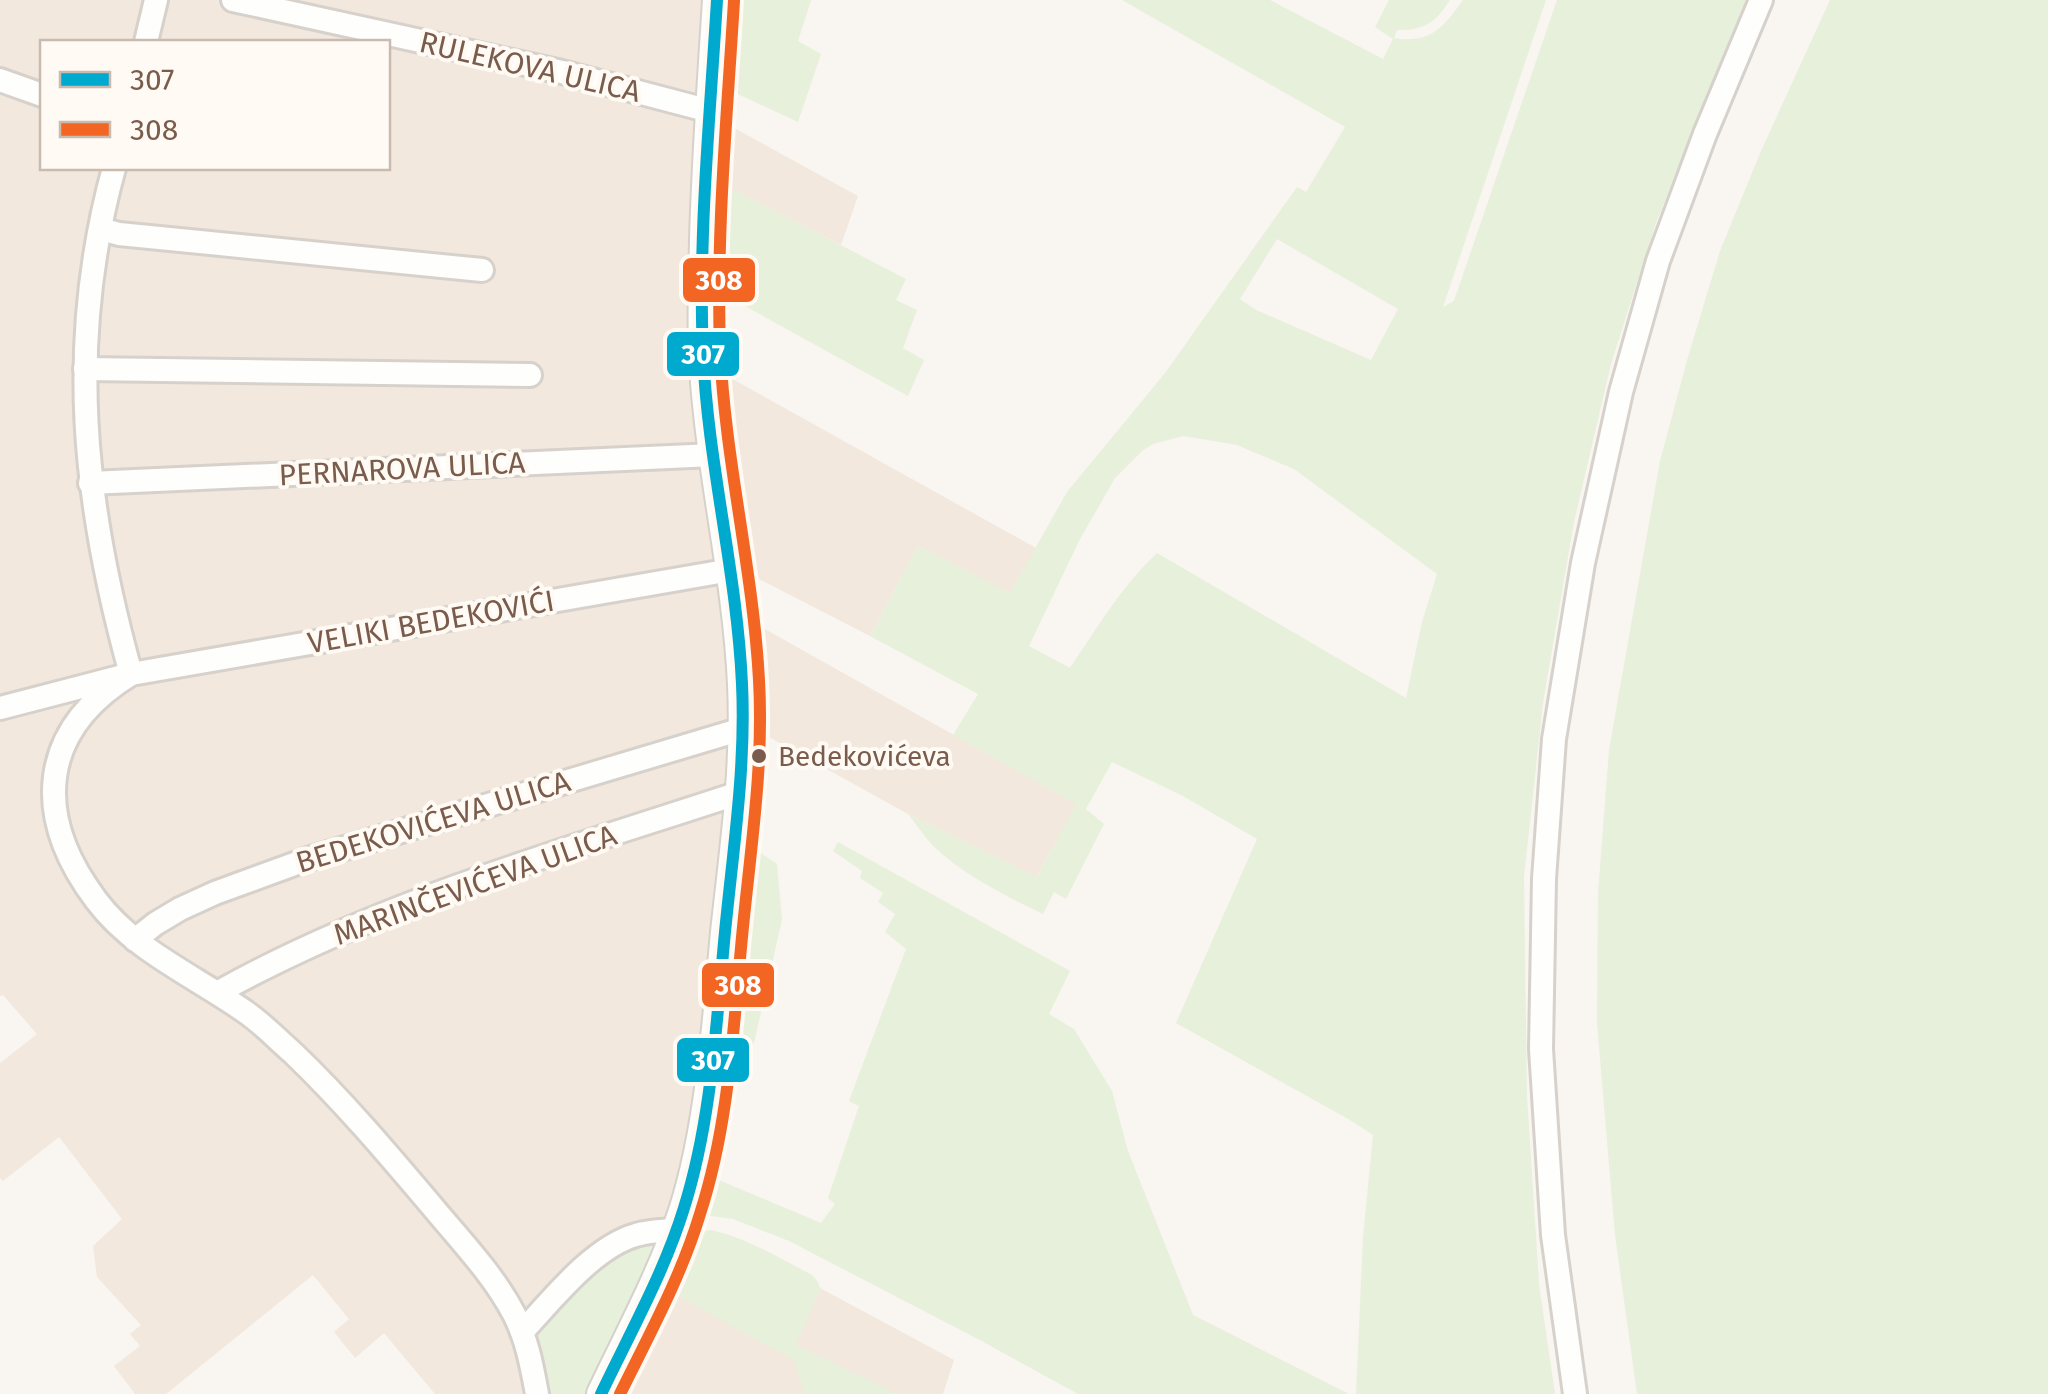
<svg xmlns="http://www.w3.org/2000/svg" width="2048" height="1394" font-family="'Fira Sans',sans-serif">
  <style>
    .residential { fill: #f2e8de; fill-rule: evenodd }
    .green { fill: #e7f0db; fill-rule: evenodd }
    .lines { fill: none; stroke-linecap: round; stroke-linejoin: round }
    .minor-casing { stroke: #d7d1cb; stroke-width: 28 }
    .tertiary-casing { stroke: #d7d1cb; stroke-width: 32 }
    .minor { stroke: #fefefd; stroke-width: 22 }
    .tertiary { stroke: #fefefd; stroke-width: 28 }
    .bus-1-casing { stroke: #fffaf3; stroke-width: 20 }
    .bus-2-casing { stroke: #fffaf3; stroke-width: 20 }
    .bus-1 { stroke: #00a9ce; stroke-width: 12 }
    .bus-2 { stroke: #f26522; stroke-width: 12 }
    .bus-dot { fill: #7a5c4d; stroke: #fffaf3; stroke-width: 4 }
    .labels { text-anchor: middle; dominant-baseline: central; stroke-width: 8; stroke-linejoin: round; paint-order: stroke }
    .bus-label { font-size: 28px; fill: #7a5c4d; stroke: #fffaf3; text-anchor: start }
    .street-label { font-size: 30px; fill: #7a5c4d; stroke: #fffaf3 }
    .line-badge { stroke: #fffaf3; stroke-width: 4 }
    .badge-label { font-size: 28px; text-anchor: middle; font-weight: bold; fill: #fff }
  </style>
  <rect width="100%" height="100%" fill="#f9f5f0"/>
  <!-- residential -->
  <path class="residential" d="M0,0H735L727,124L858,196L841,245L721,184L716,290L718,371L1036,548L1010,594L918,546L870,636L757,578L763,628L1077,804L1036,878L908,814L769,737L762,804L753,848L712,1124L683,1237L796,1344L820,1288L954,1360L943,1394H435L384,1333L355,1358L334,1332L349,1319L313,1275L166,1394H135L114,1366L140,1346L130,1334L141,1325L97,1277L93,1246L122,1219L59,1137L3,1181L0,1178V1063L37,1034L3,995L0,996ZM42,42H388V168H42Z"/>
  <!-- green -->
  <g class="green">
    <polygon points="735,0 811,0 798,41 821,54 798,122 729,90"/>
    <path d="M1122,0H1270L1383,59L1393,39L1375,27L1389,0H1450C1436,22 1424,31 1397,30L1394,38C1430,44 1443,28 1463,0H1546L1443,307L1454,301L1557,0H1746L1656,223L1611,364L1574,522L1543,703L1524,877L1527,1096L1539,1284L1555,1394H1356L1363,1237L1373,1135L1350,1120L1176,1023L1257,839L1183,796L1112,762L1086,809L1104,824L1066,899L1054,892L1043,914C1004,895 965,876 933,846C924,836 916,824 908,814L1037,877L1076,804L953,735L978,694L870,636L918,546L1010,593L1067,492L1165,373L1297,187L1306,192L1345,127ZM1277,239L1398,309L1371,360L1256,310L1240,299ZM1183,436L1237,445L1294,469L1437,574L1422,622L1406,698L1157,553C1121,587 1097,628 1070,668L1029,646L1079,541L1115,478L1142,451L1153,444Z"/>
    <polygon points="1830,0 2048,0 2048,1394 1637,1394 1615,1235 1597,1023 1598,894 1609,750 1660,461 1688,357 1720,251 1761,151"/>
    <polygon points="721,183 906,279 896,300 917,310 903,348 924,360 908,396 716,290"/>
    <polygon points="838,842 1070,971 1049,1014 1074,1029 1112,1091 1128,1151 1193,1315 1349,1394 1078,1394 976,1338 789,1241 733,1219 711,1216 696,1203 702,1173 821,1223 835,1204 828,1198 859,1106 849,1101 906,949 885,932 895,914 878,902 883,893 860,878 862,871 833,851"/>
    <polygon points="753,848 777,864 782,920 754,1043 745,1052 723,1053"/>
    <path d="M711,1230C747,1238 779,1258 812,1275L818,1282L820,1288L796,1345L898,1394H804L795,1361L664,1288L686,1239L696,1233Z"/>
    <polygon points="654,1242 655,1250 591,1394 548,1394 538,1342 541,1329 591,1270 630,1243"/>
  </g>
  <g class="lines">
    <!-- minor casing -->
    <g class="minor-casing">
      <g id="minor">
        <polyline points="233,0 562,72 710,111"/>
        <polyline points="146,42 156,0"/>
        <polyline points="0,80 42,95"/>
        <path d="M114,168C66,342 83,502 131,674"/>
        <polyline points="101,229 119,234 482,270"/>
        <polyline points="85,369 530,375"/>
        <polyline points="90,483 714,455"/>
        <path d="M131,674C38,731 33,816 96,900C134,951 197,977 247,1013C264,1025 278,1040 293,1053C343,1101 387,1153 431,1205C460,1240 493,1274 514,1314C527,1339 532,1367 537,1394"/>
        <polyline points="0,708 131,674 731,570"/>
        <polyline points="135,940 155,924 180,909 215,893 308,859 742,729"/>
        <path d="M217,993C380,902 563,851 739,793"/>
        <path d="M522,1332C552,1300 593,1247 636,1235C648,1231 663,1231 676,1230"/>
        <polyline points="1575,1394 1553,1235 1541,1049 1544,879 1554,739 1583,563 1621,392 1658,261 1705,134 1761,0"/>
      </g>
    </g>
    <!-- tertiary casing -->
    <g class="tertiary-casing">
      <path id="tertiary" d="M601,1394C629,1335 664,1270 684,1208C710,1125 717,1019 725,932C734,850 746,767 742,684C737,578 711,475 704,369C701,327 703,284 704,241C706,161 712,80 717,0"/>
    </g>
    <!-- minor -->
    <use href="#minor" class="minor"/>
    <!-- tertiary -->
    <use href="#tertiary" class="tertiary"/>
    <!-- bus-1 casing -->
    <g class="bus-1-casing">
      <path id="bus-1" d="M601,1394C630,1333 664,1273 684,1208C712,1119 716,1024 725,932C733,850 746,767 742,684C737,573 708,465 703,354C698,237 710,117 717,0"/>
    </g>
    <!-- bus-2 casing -->
    <g class="bus-2-casing">
      <path id="bus-2" d="M620,1394C649,1335 681,1277 700,1214C729,1125 733,1030 742,937C750,852 764,767 759,680C753,569 725,461 720,349C716,234 727,117 734,1"/>
    </g>
    <!-- bus-1 -->
    <use href="#bus-1" class="bus-1"/>
    <!-- bus-2 -->
    <use href="#bus-2" class="bus-2"/>
  </g>
  <!-- markers -->
  <circle class="bus-dot" cx="759" cy="756" r="9"/>
  <g class="labels">
    <!-- bus labels -->
    <g class="bus-label">
      <text x="778" y="756">Bedekovićeva</text>
    </g>
    <!-- street labels -->
    <g class="street-label">
      <text transform="translate(530 67) rotate(13)">RULEKOVA ULICA</text>
      <text transform="translate(402 469) rotate(-3)">PERNAROVA ULICA</text>
      <text transform="translate(431 622) rotate(-10)">VELIKI BEDEKOVIĆI</text>
      <text transform="translate(433 822) rotate(-17)">BEDEKOVIĆEVA ULICA</text>
      <text transform="translate(475 885) rotate(-20)">MARINČEVIĆEVA ULICA</text>
    </g>
  </g>
  <g class="line-badge">
    <rect x="681" y="256" width="76" height="48" rx="10" fill="#f26522"/>
    <rect x="665" y="330" width="76" height="48" rx="10" fill="#00a9ce"/>
    <rect x="700" y="961" width="76" height="48" rx="10" fill="#f26522"/>
    <rect x="675" y="1036" width="76" height="48" rx="10" fill="#00a9ce"/>
  </g>
  <g class="badge-label">
    <text x="719" y="290">308</text>
    <text x="703" y="364">307</text>
    <text x="738" y="995">308</text>
    <text x="713" y="1070">307</text>
  </g>
  <!-- legend -->
  <rect x="40" y="40" width="350" height="130" fill="#fffaf3" stroke="#cabbb1" stroke-width="2.5"/>
  <rect x="60" y="72" width="50" height="15" fill="#00a9ce" stroke="#cabbb1" stroke-width="2.5"/>
  <text x="130" y="90" font-size="30" fill="#7a5c4d">307</text>
  <rect x="60" y="122" width="50" height="15" fill="#f26522" stroke="#cabbb1" stroke-width="2.5"/>
  <text x="130" y="140" font-size="30" fill="#7a5c4d">308</text>
</svg>
